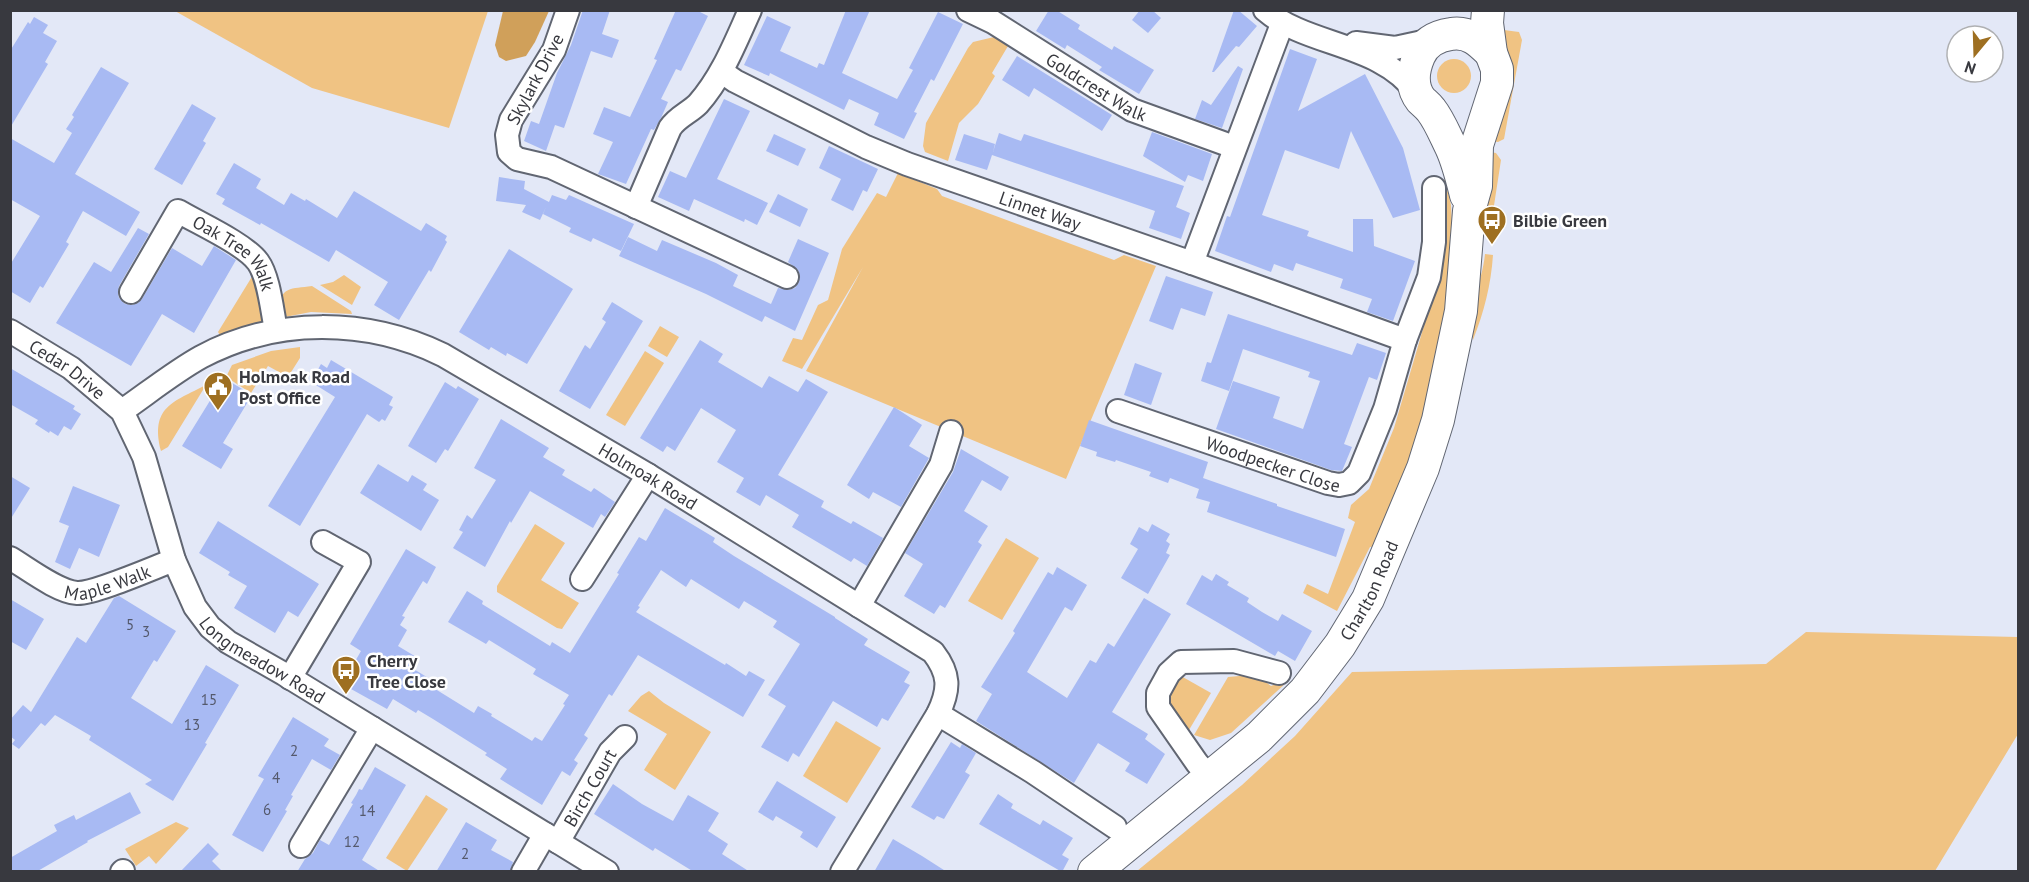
<svg xmlns="http://www.w3.org/2000/svg" width="2029" height="882" font-family="'PT Sans',sans-serif">
  <style>
    .green { fill: #f0c383 }
    .water { fill: #d0a05a }
    .building { fill: #a8baf3 }
    .lines { fill: none; stroke-linecap: round; stroke-linejoin: round }
    .street-casing { stroke: #616672; stroke-width: 26 }
    .secondary-casing { stroke: #616672; stroke-width: 34 }
    .street { stroke: #fff; stroke-width: 22 }
    .secondary { stroke: #fff; stroke-width: 32 }
    .labels { text-anchor: middle; dominant-baseline: central; stroke-width: 5; stroke-linejoin: round; paint-order: stroke }
    .number-label { font-size: 15px; fill: #54596c }
    .street-label { font-size: 18px; fill: #38393f; stroke: #fff }
    .poi-label { font-size: 18px; font-weight: bold; fill: #38393f; stroke: #fff; text-anchor: start }
  </style>
  <rect width="100%" height="100%" fill="#e3e8f7"/>
  <!-- green -->
  <g class="green">
    <polygon points="175,11 488,11 449,128 312,88"/>
    <polygon points="1504,30 1519,32 1522,40 1504,139 1498,142 1486,140"/>
    <polygon points="994,37 1008,46 992,73 995,76 978,104 959,123 948,161 925,152 923,146 926,123 968,48 973,42"/>
    <circle cx="1454" cy="76" r="17"/>
    <polygon points="1484,151 1496,153 1501,160 1489,238 1486,238 1487,211"/>
    <polygon points="898,173 937,189 942,196 1114,260 1124,255 1156,266 1066,479 806,371 863,267 802,369 782,361 793,338 802,340 818,305 828,300 842,249 877,193 886,197"/>
    <polygon points="1441,179 1445,180 1451,205 1454,260 1427,421 1377,546 1370,547 1337,611 1303,593 1307,584 1328,594 1355,522 1348,518 1351,505 1369,489 1394,428 1440,271 1447,207"/>
    <path d="M1485,254L1493,255C1491,285 1484,312 1473,340C1466,308 1482,285 1485,254Z"/>
    <polygon points="253,275 265,316 259,324 247,326 221,337 218,332"/>
    <polygon points="344,275 361,287 352,305 320,285 333,282"/>
    <path d="M312,286L351,311L352,314L311,312L285,317L279,310C280,286 291,289 312,286Z"/>
    <polygon points="660,326 679,337 667,357 648,346"/>
    <polygon points="300,347 300,358 288,377 268,366 251,393 226,377 232,365 271,351"/>
    <polygon points="645,351 664,363 625,426 606,415"/>
    <path d="M206,385L168,447L161,451C150,407 173,402 206,385Z"/>
    <polygon points="535,524 565,543 541,580 579,603 562,629 557,628 497,592 497,586"/>
    <polygon points="1006,538 1039,558 1002,620 968,601"/>
    <polygon points="1806,632 2018,637 2018,734 1935,871 1137,871 1242,785 1295,736 1352,672 1766,664"/>
    <polygon points="1251,675 1262,679 1271,686 1284,681 1286,683 1231,733 1210,740 1194,735 1228,677"/>
    <polygon points="1181,676 1211,693 1186,735 1169,713 1166,688"/>
    <polygon points="649,691 664,703 711,732 675,790 644,770 667,734 628,711 641,696"/>
    <polygon points="836,721 881,748 847,803 803,776"/>
    <polygon points="426,795 448,809 407,871 386,858"/>
    <polygon points="176,822 189,828 156,864 149,856 136,866 125,849"/>
  </g>
  <!-- water -->
  <polygon class="water" points="503,11 549,11 535,42 526,56 506,61 499,57 495,45"/>
  <!-- building -->
  <g class="building">
    <polygon points="583,10 610,10 602,34 619,40 612,58 591,51 564,128 555,125 546,151 524,141 531,121 539,124 557,73 571,45"/>
    <polygon points="676,10 696,10 708,16 681,71 676,69 661,99 668,102 661,118 654,130 651,129 626,184 598,174 613,142 593,134 604,107 630,117 657,60 654,59"/>
    <polygon points="846,10 870,10 842,73 897,99 913,70 909,68 938,12 963,24 934,81 931,79 914,112 917,113 904,139 874,125 879,113 849,99 844,110 770,73 769,76 744,65 767,16 791,27 780,51 817,68 819,63 824,65"/>
    <polygon points="1049,10 1056,10 1080,25 1078,29 1112,50 1114,46 1154,70 1139,94 1099,70 1102,67 1067,45 1065,49 1036,31"/>
    <polygon points="1140,10 1152,10 1161,18 1148,33 1132,20"/>
    <polygon points="1234,10 1238,10 1257,26 1239,47 1236,46 1214,72 1212,72"/>
    <polygon points="34,17 48,25 43,33 57,41 45,62 48,64 10,128 10,51 28,22 30,24"/>
    <polygon points="1290,49 1317,59 1298,111 1365,74 1403,148 1420,210 1393,218 1351,131 1339,169 1285,150 1262,215 1309,231 1307,236 1353,252 1353,219 1373,219 1374,246 1415,261 1393,321 1367,312 1372,299 1340,288 1343,279 1296,263 1293,271 1274,264 1271,272 1215,251 1227,216 1230,217"/>
    <polygon points="1017,56 1112,115 1102,131 1034,88 1029,97 1002,80"/>
    <polygon points="1238,66 1243,69 1222,128 1195,119 1202,100 1211,105"/>
    <polygon points="101,67 129,83 75,174 140,212 126,236 83,211 66,242 69,244 43,288 40,286 30,303 10,291 10,265 40,216 10,199 10,138 54,163 72,133 66,129 74,117 72,115"/>
    <polygon points="724,99 750,111 717,179 768,203 757,225 745,219 744,222 694,199 689,211 658,197 670,171 686,178"/>
    <polygon points="192,104 216,118 203,141 206,143 182,185 154,169"/>
    <polygon points="1152,132 1212,154 1203,181 1188,175 1185,182 1143,156"/>
    <polygon points="999,133 1021,141 1024,134 1184,186 1176,207 1190,213 1181,239 1149,228 1155,211 992,155 987,170 955,160 964,134 995,144 993,152"/>
    <polygon points="774,134 806,149 798,166 766,151"/>
    <polygon points="829,146 878,169 867,192 863,190 853,211 831,200 841,179 819,168"/>
    <polygon points="234,163 261,179 256,188 284,205 291,193 305,201 306,199 337,218 354,191 421,231 426,223 447,236 445,240 447,242 431,272 429,270 399,320 374,305 388,282 336,250 329,262 261,223 260,225 222,204 225,199 216,194"/>
    <polygon points="499,177 525,181 524,189 549,202 552,195 566,200 569,195 634,224 621,251 593,238 591,242 569,232 571,228 543,214 546,207 540,220 522,212 526,205 496,201"/>
    <polygon points="778,194 808,209 800,227 769,212"/>
    <polygon points="138,228 149,234 119,286 118,293 119,298 125,304 132,305 138,303 142,299 172,248 202,266 214,246 236,260 194,333 162,314 131,366 56,323 94,262 111,272"/>
    <polygon points="628,237 657,251 662,240 716,263 738,275 733,286 771,304 778,288 789,290 795,288 799,282 800,276 798,270 788,262 798,239 829,253 795,331 765,316 762,322 706,294 619,256"/>
    <polygon points="509,249 573,289 527,364 507,353 506,356 491,347 489,350 459,332"/>
    <polygon points="1166,276 1213,292 1205,316 1181,308 1173,330 1149,321"/>
    <polygon points="612,302 643,321 590,409 559,391 585,345 590,349 606,322 602,319"/>
    <polygon points="1228,314 1352,355 1357,343 1386,353 1377,380 1369,377 1344,444 1352,447 1342,471 1331,470 1216,429 1233,381 1280,397 1273,418 1303,429 1320,381 1308,377 1310,372 1243,349 1229,391 1201,381 1207,362 1211,363"/>
    <polygon points="700,340 723,354 718,362 762,388 769,376 798,392 806,379 828,392 778,475 824,501 821,507 851,524 853,521 883,538 867,566 854,558 851,562 792,527 799,515 766,495 760,506 736,492 744,478 717,462 736,430 701,408 675,451 667,446 663,452 640,438"/>
    <polygon points="331,360 393,397 389,405 393,407 385,421 382,419 379,422 367,414 300,526 268,506 335,397 311,382 321,364 327,368"/>
    <polygon points="1135,363 1162,373 1151,405 1124,395"/>
    <polygon points="10,368 75,406 73,409 81,414 71,430 64,426 58,436 50,431 49,433 35,424 38,420 10,404"/>
    <polygon points="224,378 252,395 223,443 233,449 221,469 182,446"/>
    <polygon points="445,382 456,389 458,386 479,399 448,451 445,449 436,463 408,446"/>
    <polygon points="894,407 922,425 909,446 929,458 901,507 873,492 869,499 847,485"/>
    <polygon points="501,419 549,448 543,457 565,470 562,475 591,492 594,488 615,502 605,517 601,514 593,528 530,491 511,523 510,521 485,567 453,548 463,532 459,530 467,515 472,519 496,480 474,468"/>
    <polygon points="1089,420 1208,462 1203,478 1277,504 1277,506 1345,529 1336,557 1207,512 1210,502 1196,498 1199,489 1170,478 1168,483 1149,476 1151,472 1116,460 1115,462 1096,456 1097,452 1080,446"/>
    <polygon points="961,449 1009,477 1001,491 982,480 964,511 988,526 978,542 982,545 945,608 940,605 934,614 904,596 923,564 905,553 953,472"/>
    <polygon points="378,464 408,482 412,475 427,484 423,490 439,500 421,531 360,493"/>
    <polygon points="10,476 30,488 10,520"/>
    <polygon points="73,486 120,505 99,557 79,548 70,569 55,562 69,526 59,522"/>
    <polygon points="665,508 715,538 713,542 734,556 835,617 835,618 868,639 864,645 910,672 904,682 910,685 888,721 882,718 877,727 833,701 799,757 793,753 788,762 761,747 786,706 768,695 800,644 773,627 777,621 744,601 739,609 691,579 686,587 661,570 638,606 640,607 636,612 725,665 726,663 746,676 749,671 765,680 743,717 638,655 612,696 609,694 584,735 588,738 574,760 578,763 570,776 562,771 542,805 500,779 507,769 485,755 487,753 433,719 418,710 416,713 393,699 387,709 342,684 361,651 350,644 406,549 436,567 427,584 423,581 402,616 405,617 400,625 407,630 398,646 418,658 412,668 435,682 432,687 474,713 478,706 492,714 491,716 532,741 535,737 542,741 565,705 563,704 569,695 533,674 536,669 489,640 486,644 448,622 467,591 483,601 482,604 550,646 552,642 570,653 619,574 617,573 639,537 646,541"/>
    <polygon points="218,521 319,584 298,617 288,611 275,633 234,608 247,586 228,575 230,572 199,553"/>
    <polygon points="1152,524 1170,534 1166,541 1170,544 1166,553 1170,555 1148,594 1121,578 1138,549 1130,544 1139,527 1148,532"/>
    <polygon points="1057,567 1087,585 1072,611 1065,607 1027,672 1067,698 1090,660 1096,663 1108,643 1114,647 1144,598 1171,614 1112,712 1148,734 1145,739 1165,754 1147,784 1125,771 1130,763 1098,743 1074,783 976,721 992,694 981,687 1015,633 1013,631 1048,572 1053,575"/>
    <polygon points="1216,574 1229,582 1227,585 1249,598 1247,602 1262,612 1278,621 1282,614 1312,631 1295,661 1278,651 1275,656 1186,604 1202,575 1212,581"/>
    <polygon points="119,596 176,631 157,662 154,660 131,698 172,724 206,665 239,685 205,743 207,744 173,801 145,784 152,780 89,740 91,736 55,715 45,726 41,723 19,749 12,744 15,740 10,736 10,720 23,705 31,712 77,637 86,643 114,598"/>
    <polygon points="10,599 44,619 26,650 10,641"/>
    <polygon points="293,717 329,739 324,746 340,755 331,770 312,759 291,795 293,796 285,810 287,811 263,852 232,835 264,779 258,776"/>
    <polygon points="951,742 960,748 962,744 976,753 965,772 970,775 944,819 937,816 934,820 911,807"/>
    <polygon points="375,767 406,785 362,860 381,872 297,872 305,859 313,853 320,840 329,845 353,804 351,803 356,795 359,789 362,790"/>
    <polygon points="777,781 836,817 817,848 800,837 803,832 776,816 773,821 758,812"/>
    <polygon points="613,784 642,804 673,821 688,795 719,813 708,831 728,844 722,854 750,872 694,872 655,848 653,851 594,814"/>
    <polygon points="130,792 141,813 87,841 88,842 36,872 10,872 10,858 57,831 54,825 74,815 76,820"/>
    <polygon points="998,794 1013,804 1011,808 1040,825 1043,820 1073,838 1062,855 1069,859 1062,872 979,824"/>
    <polygon points="466,822 497,840 491,850 513,862 510,872 436,872"/>
    <polygon points="893,839 922,856 947,872 874,872"/>
    <polygon points="208,843 219,854 212,861 223,872 180,872"/>
  </g>
  <g class="lines">
    <!-- street casing -->
    <g class="street-casing">
      <g id="street">
        <polyline points="568,10 554,50 511,120 507,135 509,152 517,159 551,167 787,277"/>
        <path id="s1" d="M968,10L993,22L1132,110L1234,147"/>
        <path d="M1265,10C1308,47 1380,42 1417,93"/>
        <polyline points="1356,43 1395,48 1432,40"/>
        <path id="s2" d="M722,72L735,81L866,147L907,164L1192,263L1282,24"/>
        <path d="M636,207L670,128C677,117 689,113 698,104C722,77 735,43 750,10"/>
        <polyline points="1192,263 1405,340"/>
        <path id="s3" d="M131,292L178,211C198,223 245,244 258,262C269,277 272,311 276,330"/>
        <path id="s4" d="M10,331L71,368L122,411L144,457L174,560L195,607L210,627L228,642L284,674L607,872"/>
        <path id="s5" d="M122,411C148,393 174,372 201,357C276,317 367,318 443,355L648,475L933,652C950,674 950,689 938,714L842,872"/>
        <path id="s6" d="M1118,411L1328,483L1339,485L1349,483L1359,473L1385,409L1405,340L1429,277L1434,242V188"/>
        <path id="s7" d="M10,558C27,568 58,592 77,593C94,594 155,567 174,560"/>
        <polyline points="582,579 648,475"/>
        <polyline points="859,606 941,465 951,432"/>
        <polyline points="290,678 359,562 323,542"/>
        <polyline points="938,714 1033,772 1115,827"/>
        <polyline points="1209,777 1197,763 1158,707 1158,693 1169,673 1181,662 1234,661 1279,673"/>
        <path id="s8" d="M558,842L610,752L625,737"/>
        <polyline points="301,846 372,728"/>
        <polyline points="122,872 123,871"/>
        <polyline points="523,872 545,834"/>
      </g>
    </g>
    <!-- secondary casing -->
    <g class="secondary-casing">
      <g id="secondary">
        <path d="M1466,195C1462,179 1458,162 1451,147C1445,135 1439,120 1431,110C1428,106 1424,103 1421,100C1410,86 1413,70 1419,56C1425,42 1437,36 1451,34C1469,31 1480,42 1491,53"/>
        <path id="s9" d="M1094,872L1259,737L1305,691L1340,645L1368,599L1423,468L1438,420L1461,311L1469,211L1476,186L1477,145L1497,83V69L1491,53L1487,23L1488,10"/>
      </g>
    </g>
    <!-- street -->
    <use href="#street" class="street"/>
    <!-- secondary -->
    <use href="#secondary" class="secondary"/>
  </g>
  <!-- icons -->
  <defs>
    <g id="bus-pin" transform="scale(1.5)"><path d="M0 17L-7.5 6A9.5 9.5 0 1 1 7.5 6Z" fill="#9e6f21" stroke="#fff"/><path d="M-5-6H5V4H4V6H2V4H-2V6H-4V4H-5ZM-3.5-4V0h7V-4ZM-3.5 1.2v1.5H-2V1.2ZM2 1.2v1.5H3.5V1.2Z" fill="#fff"/></g>
    <g id="civic-pin" transform="scale(1.5)"><path d="M0 17L-7.5 6A9.5 9.5 0 1 1 7.5 6Z" fill="#9e6f21" stroke="#fff"/><path d="M-.6-6.5H3V-4.5H.6V-3L4-1V1h2V6H-6V1h2V-1L-.6-3ZM-1.2 2.5V6h2.4V2.5Z" fill="#fff"/></g>
  </defs>
  <g fill-rule="evenodd">
    <use href="#bus-pin" x="1492" y="220"/>
    <use href="#civic-pin" x="218" y="386"/>
    <use href="#bus-pin" x="346" y="670"/>
  </g>
  <g class="labels">
    <!-- number labels -->
    <g class="number-label">
      <text x="130" y="624">5</text>
      <text x="146" y="631">3</text>
      <text x="209" y="699">15</text>
      <text x="192" y="724">13</text>
      <text x="294" y="750">2</text>
      <text x="276" y="777">4</text>
      <text x="267" y="809">6</text>
      <text x="367" y="810">14</text>
      <text x="352" y="841">12</text>
      <text x="465" y="853">2</text>
    </g>
    <!-- street labels -->
    <g class="street-label">
      <text transform="translate(535 79) rotate(-62)">Skylark Drive</text>
      <text stroke="none"><textPath href="#s1" startOffset="150">Goldcrest Walk</textPath></text>
      <text stroke="none"><textPath href="#s2" startOffset="348">Linnet Way</textPath></text>
      <text stroke="none"><textPath href="#s3" startOffset="166">Oak Tree Walk</textPath></text>
      <text stroke="none"><textPath href="#s4" startOffset="69">Cedar Drive</textPath></text>
      <text stroke="none"><textPath href="#s6" startOffset="164">Woodpecker Close</textPath></text>
      <text stroke="none"><textPath href="#s5" startOffset="585">Holmoak Road</textPath></text>
      <text stroke="none"><textPath href="#s7" startOffset="108">Maple Walk</textPath></text>
      <text stroke="none"><textPath href="#s9" startOffset="398">Charlton Road</textPath></text>
      <text stroke="none"><textPath href="#s4" startOffset="435">Longmeadow Road</textPath></text>
      <text stroke="none"><textPath href="#s8" startOffset="63">Birch Court</textPath></text>
    </g>
    <!-- poi labels -->
    <g class="poi-label">
      <text x="1513" y="220">Bilbie Green</text>
      <text x="239" y="376">Holmoak Road<tspan x="239" dy="21">Post Office</tspan></text>
      <text x="367" y="660">Cherry<tspan x="367" dy="21">Tree Close</tspan></text>
    </g>
  </g>
  <!-- border -->
  <rect width="2029" height="882" fill="none" stroke="#38393f" stroke-width="24"/>
  <!-- north arrow -->
  <g transform="translate(1975 54) rotate(199)"><circle r="28" fill="#ffffff" stroke="#afb0b2" stroke-width="1.5"/>
  <path d="M0-4.5L10 22L0 15L-10 22Z" fill="#9e6f21"/>
  <text y="-9" font-size="16" font-weight="bold" text-anchor="middle" fill="#38393f">N</text>
  </g>
</svg>
